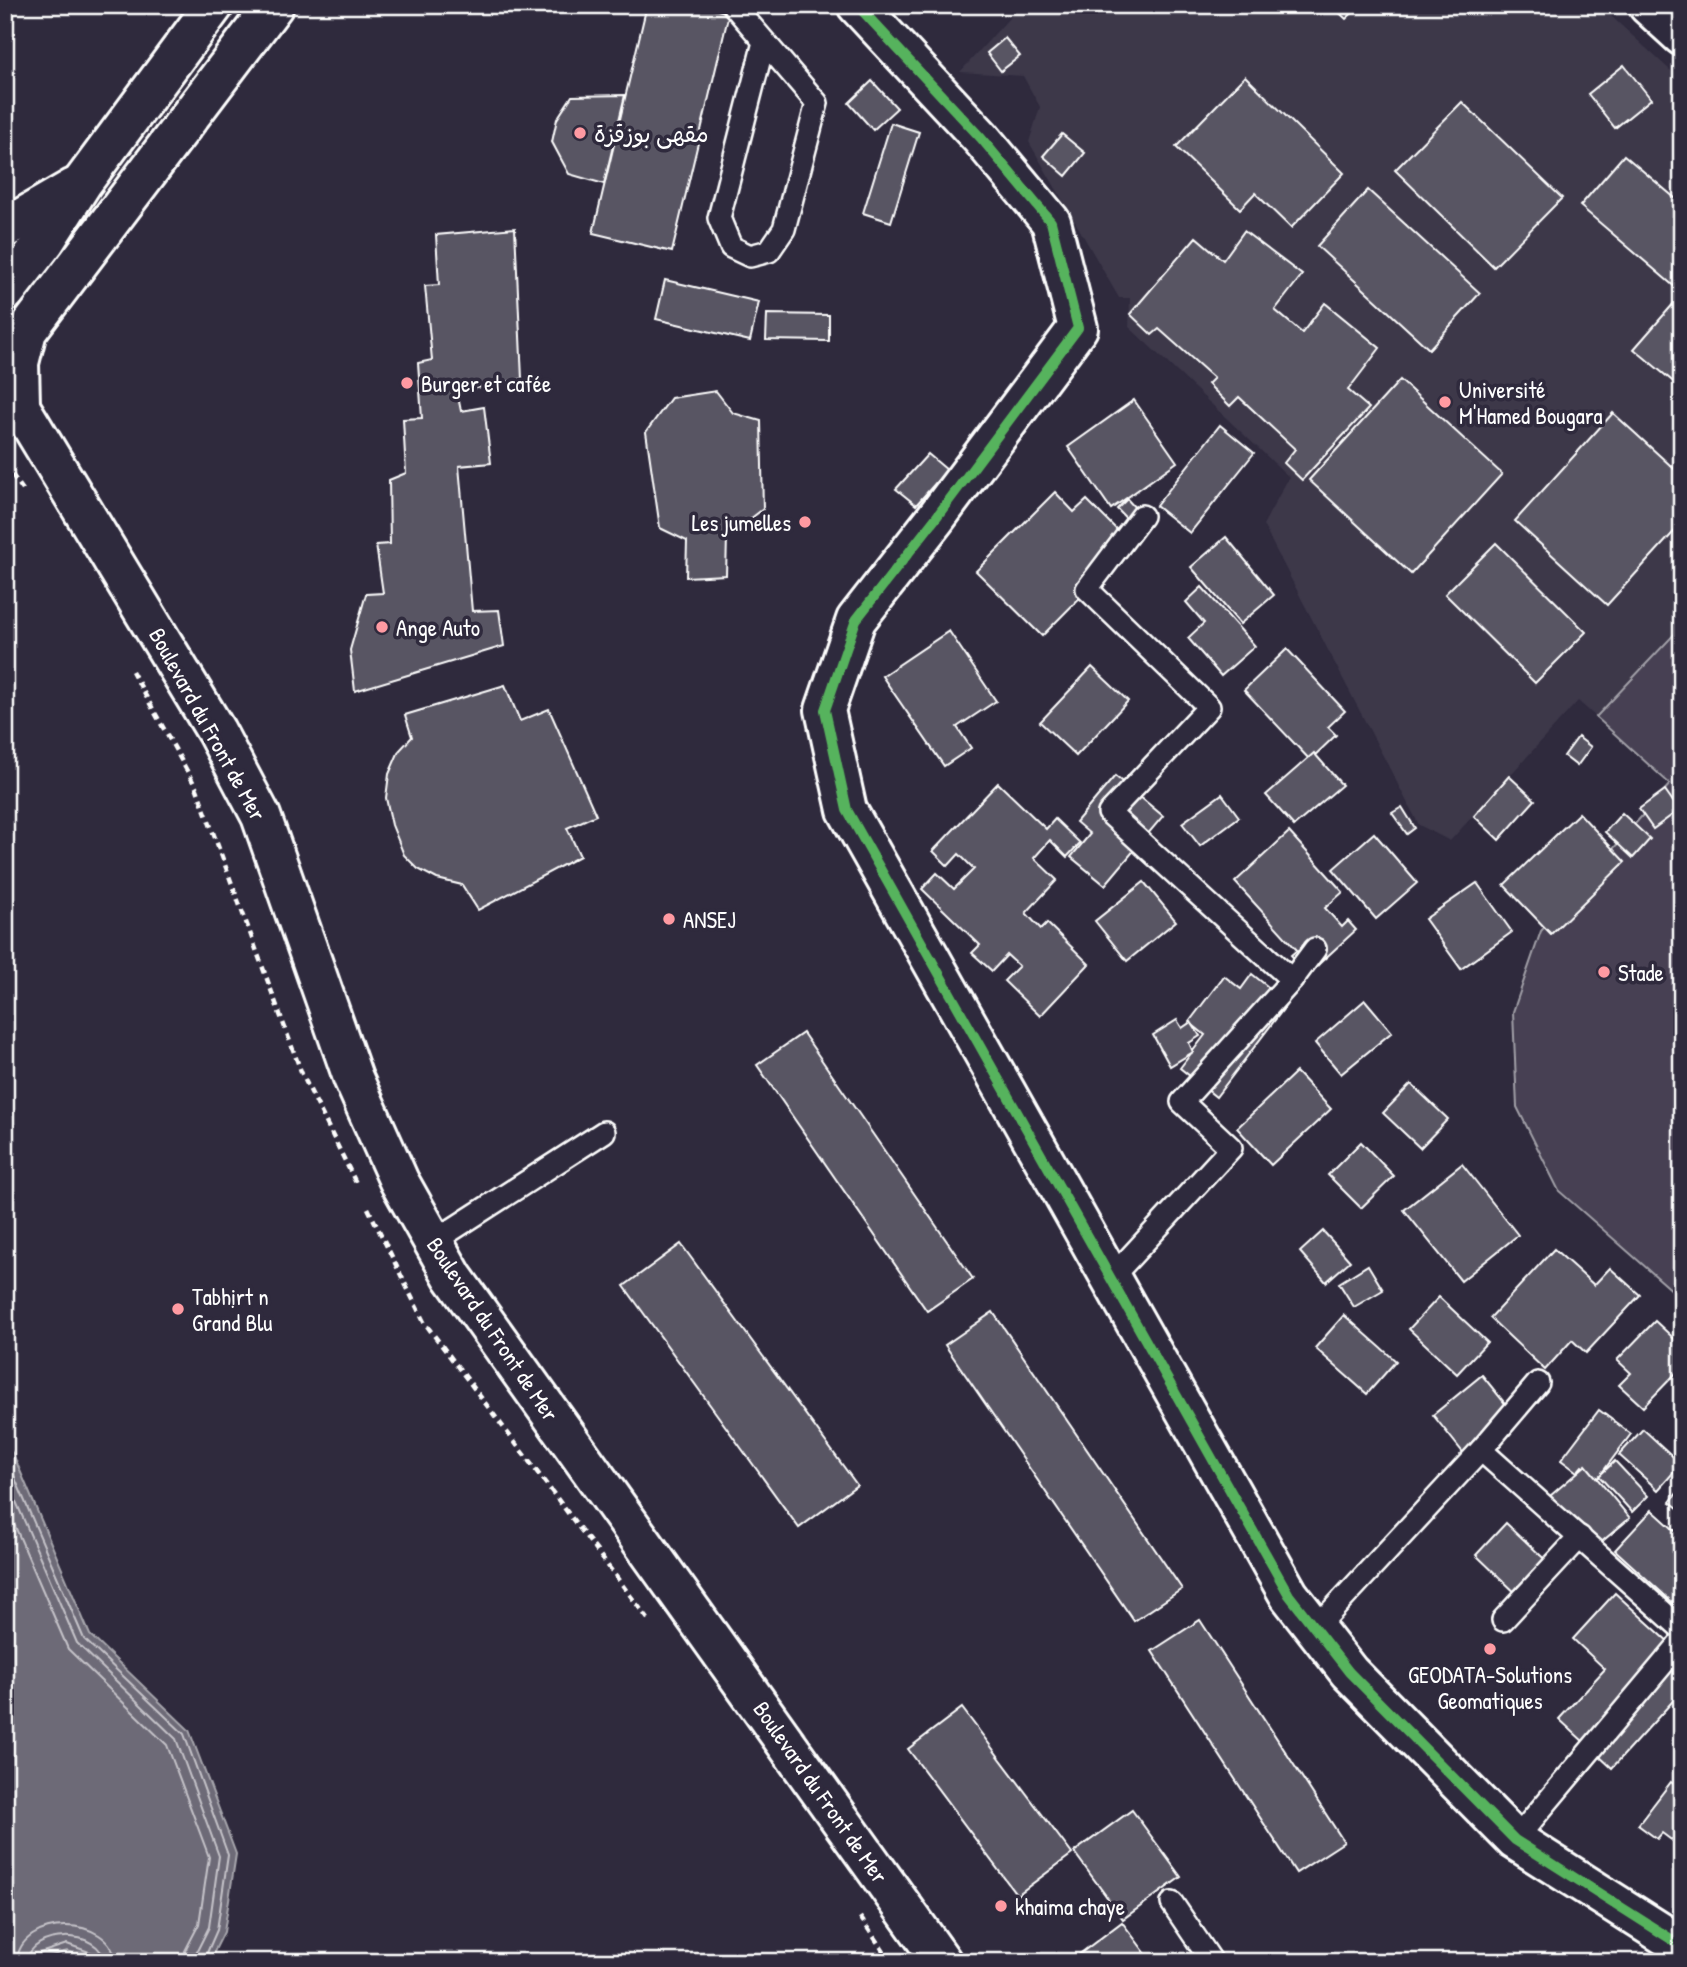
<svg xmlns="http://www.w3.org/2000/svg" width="1687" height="1967" font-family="'Patrick Hand','Playpen Sans Arabic',sans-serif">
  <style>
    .built { fill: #3c3749 }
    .green { fill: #464152; stroke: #a2a0a8; stroke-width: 2 }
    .water { fill: #6d6a77; stroke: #a7a6ad; stroke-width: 2 }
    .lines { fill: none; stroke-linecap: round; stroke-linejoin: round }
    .shore { stroke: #c5c3c9; stroke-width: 2 }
    .building { fill: #595564; stroke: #fff; stroke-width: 2 }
    .lane-casing { stroke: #fff; stroke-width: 26 }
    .secondary-casing { stroke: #fff; stroke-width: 44 }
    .path { stroke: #fff; stroke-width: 4.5; stroke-dasharray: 7 5; stroke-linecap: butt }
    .lane { stroke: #2f2a3d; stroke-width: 21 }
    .secondary { stroke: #2f2a3d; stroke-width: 38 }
    .cycleway-casing { stroke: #2f2a3d; stroke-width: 15 }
    .cycleway { stroke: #56b35d; stroke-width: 10 }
    .poi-dot { fill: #ff9aa2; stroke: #2f2a3d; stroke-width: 2.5 }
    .labels { text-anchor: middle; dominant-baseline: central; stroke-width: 7; stroke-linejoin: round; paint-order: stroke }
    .poi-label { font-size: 23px; fill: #fff; stroke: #2f2a3d; text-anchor: start }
    .street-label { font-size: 23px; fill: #fff; stroke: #2f2a3d }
  </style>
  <rect width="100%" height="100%" fill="#2f2a3d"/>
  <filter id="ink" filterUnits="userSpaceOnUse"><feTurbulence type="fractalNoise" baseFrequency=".0143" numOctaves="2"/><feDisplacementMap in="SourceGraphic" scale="14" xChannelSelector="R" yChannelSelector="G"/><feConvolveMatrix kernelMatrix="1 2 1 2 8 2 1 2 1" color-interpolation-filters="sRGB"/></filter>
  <g filter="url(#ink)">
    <!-- built -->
    <polygon class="built" points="1021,5 1599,5 1682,81 1682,626 1596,717 1578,701 1450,841 1419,825 1263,525 1289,477 1129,327 1130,298 1119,298 1029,142 1040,107 1023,76 960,72"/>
    <!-- green -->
    <polygon class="green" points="1682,626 1682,1299 1559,1191 1517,1107 1513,1012 1541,931 1670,784 1596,717"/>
    <!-- water -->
    <polygon class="water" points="5,1443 13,1454 90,1635 189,1730 236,1854 224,1932 209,1962 97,1962 67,1951 33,1962 5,1962"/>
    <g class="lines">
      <!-- shore -->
      <g class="shore">
        <polyline points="5,1455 84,1639 184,1734 228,1855 217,1930 203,1962"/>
        <polyline points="5,1476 77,1643 176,1739 219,1856 209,1927 196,1953 194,1962"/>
        <polyline points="5,1503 68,1649 167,1745 209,1857 199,1924 185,1951 184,1962"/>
        <path d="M17,1962C18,1914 113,1914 115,1962"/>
        <path d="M27,1962C29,1929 102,1928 104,1962"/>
        <polyline points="36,1962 40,1953 67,1944 92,1953 96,1962"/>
      </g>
    </g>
    <!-- building -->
    <g class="building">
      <polygon points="647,5 698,5 729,13 672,252 593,233"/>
      <polygon points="1331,5 1361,5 1346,19"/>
      <polygon points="1005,38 1020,56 1001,71 987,53"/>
      <polygon points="1624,65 1651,99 1615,128 1588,94"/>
      <polygon points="1245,76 1344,173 1291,228 1255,193 1240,209 1176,147"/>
      <polygon points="872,81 897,108 873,130 849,103"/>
      <polygon points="625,95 604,184 569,174 552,142 557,119 572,96"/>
      <polygon points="1462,102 1562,198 1494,267 1395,170"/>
      <polygon points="891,123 919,132 891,222 863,213"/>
      <polygon points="1062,134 1085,153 1066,176 1043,156"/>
      <polygon points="1624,155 1682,204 1682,293 1580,206"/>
      <polygon points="1368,190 1480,293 1429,349 1317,246"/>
      <polygon points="515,228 522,379 457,392 461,411 484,407 491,463 459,466 472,611 499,610 504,646 355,691 350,650 366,594 383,593 376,545 390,544 389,480 406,473 403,419 422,418 418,363 432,360 425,286 439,285 436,235"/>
      <polygon points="1244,231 1302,275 1275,310 1302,333 1325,303 1380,348 1348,390 1369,408 1302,480 1284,463 1295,449 1239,397 1230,406 1208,384 1214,378 1159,329 1152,335 1130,314 1196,237 1223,260"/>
      <polygon points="665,280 759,302 750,341 656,319"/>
      <polygon points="1682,294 1682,389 1634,349"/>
      <polygon points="767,314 829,315 829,341 766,340"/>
      <polygon points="1400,380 1502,474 1411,574 1309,480"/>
      <polygon points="716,391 733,413 761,421 763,509 727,537 726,575 686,577 687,541 660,528 646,432 671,398"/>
      <polygon points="1134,400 1177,462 1111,509 1068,447"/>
      <polygon points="1613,413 1682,476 1682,523 1607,605 1515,521"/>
      <polygon points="1220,425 1254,453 1190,533 1156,506"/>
      <polygon points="928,454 947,470 916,505 896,489"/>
      <polygon points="1055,492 1074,512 1087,500 1132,545 1042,636 976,571"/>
      <polygon points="1127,499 1148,522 1138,531 1117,509"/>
      <polygon points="1226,537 1274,595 1240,624 1191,567"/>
      <polygon points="1496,543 1586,632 1535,683 1445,594"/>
      <polygon points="1202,587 1255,646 1221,676 1188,638 1204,623 1186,602"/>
      <polygon points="949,631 996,701 957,727 971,748 944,766 882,676"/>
      <polygon points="1287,649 1345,711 1328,727 1336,735 1310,760 1244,690"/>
      <polygon points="1092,667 1128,701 1076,756 1040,722"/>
      <polygon points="505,685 520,721 549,709 596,815 567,828 580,856 478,910 462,885 437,879 418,869 404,855 392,825 386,798 389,774 399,751 412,737 405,715"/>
      <polygon points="1578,737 1591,747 1577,766 1564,756"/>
      <polygon points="1314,753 1342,785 1294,826 1266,795"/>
      <polygon points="1115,776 1163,816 1105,885 1071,857 1090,834 1076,822"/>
      <polygon points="1509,776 1535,800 1499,840 1474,816"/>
      <polygon points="998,783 1046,829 1055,819 1080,843 1067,857 1050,840 1034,858 1057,880 1026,913 1041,929 1047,923 1089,964 1040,1016 1004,981 1019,966 1007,955 992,971 972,953 980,945 922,889 937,873 954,889 974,869 959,854 948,866 933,851"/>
      <polygon points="1665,790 1679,810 1653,829 1639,809"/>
      <polygon points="1222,794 1239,817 1200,846 1182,823"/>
      <polygon points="1402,807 1415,828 1407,834 1392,813"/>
      <polygon points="1579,813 1625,862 1551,934 1504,885"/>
      <polygon points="1622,813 1650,839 1633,858 1605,832"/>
      <polygon points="1289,832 1343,892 1325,908 1342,927 1348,921 1356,930 1308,974 1291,955 1297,950 1235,882"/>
      <polygon points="1374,833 1417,883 1376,919 1333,869"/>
      <polygon points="1144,882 1176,921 1127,961 1095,921"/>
      <polygon points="1477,883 1512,932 1461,969 1425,919"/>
      <polygon points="1252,974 1288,1003 1216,1097 1180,1068 1205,1035 1189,1022 1224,976 1241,989"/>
      <polygon points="1365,1000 1392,1032 1341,1074 1315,1043"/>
      <polygon points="1177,1020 1182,1028 1191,1022 1200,1036 1189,1043 1193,1052 1170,1066 1153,1035"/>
      <polygon points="803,1033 973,1279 927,1311 757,1065"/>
      <polygon points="1296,1072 1331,1109 1271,1165 1237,1128"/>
      <polygon points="1411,1084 1448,1119 1420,1148 1383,1113"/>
      <polygon points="1361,1142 1394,1176 1361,1208 1328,1175"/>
      <polygon points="1462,1164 1518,1235 1461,1281 1404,1210"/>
      <polygon points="1323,1231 1350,1261 1326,1282 1300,1252"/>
      <polygon points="681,1244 857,1485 799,1528 624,1286"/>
      <polygon points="1554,1249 1594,1285 1610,1268 1640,1295 1586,1353 1572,1340 1545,1370 1490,1318"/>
      <polygon points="1368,1265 1383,1290 1354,1307 1339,1283"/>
      <polygon points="1439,1297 1487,1342 1457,1374 1409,1329"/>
      <polygon points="993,1312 1182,1589 1134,1621 945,1345"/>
      <polygon points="1344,1315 1396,1361 1367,1394 1315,1348"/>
      <polygon points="1655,1321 1682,1346 1682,1367 1643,1407 1619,1385 1631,1373 1617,1360"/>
      <polygon points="1482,1375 1516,1417 1489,1439 1500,1451 1477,1470 1433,1415"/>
      <polygon points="1599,1410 1631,1434 1598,1478 1582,1466 1577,1472 1561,1460"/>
      <polygon points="1643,1429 1681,1464 1658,1490 1619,1455"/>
      <polygon points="1615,1461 1648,1496 1632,1512 1599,1476"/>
      <polygon points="1586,1465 1630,1518 1587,1554 1543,1502"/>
      <polygon points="1682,1487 1682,1511 1670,1502"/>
      <polygon points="1652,1510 1682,1537 1682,1611 1615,1550"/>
      <polygon points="1506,1523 1554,1568 1523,1600 1476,1555"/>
      <polygon points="1615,1593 1682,1654 1682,1691 1612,1768 1559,1719 1605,1669 1573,1639"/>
      <polygon points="1200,1620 1344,1842 1296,1873 1152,1651"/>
      <polygon points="962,1708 1072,1854 1017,1895 908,1749"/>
      <polygon points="1671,1782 1682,1790 1682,1848 1662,1833 1657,1839 1638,1825"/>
      <polygon points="1132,1810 1181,1877 1123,1919 1074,1852"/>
      <polygon points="1122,1922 1152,1962 1069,1962"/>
    </g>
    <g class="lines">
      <!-- lane casing -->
      <g class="lane-casing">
        <g id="lane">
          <polyline points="733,5 817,103 784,229 769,251 750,256 731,247 719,218 764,42"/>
          <polyline points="1292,980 1315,949"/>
          <polyline points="433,1242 604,1132"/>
          <polyline points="1111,1278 1231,1148 1182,1102 1292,980 1109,813 1209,707 1087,589 1142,516"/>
          <polyline points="1481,1450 1538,1383"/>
          <polyline points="1503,1620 1580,1537"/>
          <polyline points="1315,1629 1481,1450 1682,1629"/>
          <polyline points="1515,1840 1682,1641"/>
          <polyline points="1172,1903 1212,1962"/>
        </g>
      </g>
      <!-- secondary casing -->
      <g class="secondary-casing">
        <g id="secondary">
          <polyline points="857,5 981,138 1051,222 1078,328 935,519 856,620 825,710 847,810 1289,1595 1349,1672 1515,1840 1682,1946"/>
          <polyline points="1648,5 1682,36"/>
          <polyline points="5,228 74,188"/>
          <polyline points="5,292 45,241 82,183 214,5"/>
          <polyline points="5,382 216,731 261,816 353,1078 399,1181 453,1277 942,1962"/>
          <polyline points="20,404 19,363 27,331 274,5"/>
        </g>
      </g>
      <!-- path -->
      <g class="path">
        <polyline points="5,10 23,5"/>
        <polyline points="5,465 23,490"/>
        <polyline points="132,671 197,789 302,1074 357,1185"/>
        <polyline points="368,1208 424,1322 648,1619"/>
        <polyline points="860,1917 891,1962"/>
      </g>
      <!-- lane -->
      <use href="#lane" class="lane"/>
      <!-- secondary -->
      <use href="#secondary" class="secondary"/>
      <!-- cycleway casing -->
      <g class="cycleway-casing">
        <polyline id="cycleway" points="857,5 981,138 1051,222 1078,328 935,519 856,620 825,710 847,810 1289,1595 1349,1672 1515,1840 1682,1946"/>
      </g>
      <!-- cycleway -->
      <use href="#cycleway" class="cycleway"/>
    </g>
  </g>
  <!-- markers -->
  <g class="poi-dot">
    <circle cx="580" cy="133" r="7"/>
    <circle cx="407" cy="383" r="7"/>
    <circle cx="1445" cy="402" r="7"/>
    <circle cx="805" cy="522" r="7"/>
    <circle cx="382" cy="627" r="7"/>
    <circle cx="669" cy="919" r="7"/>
    <circle cx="1604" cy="972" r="7"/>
    <circle cx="178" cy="1309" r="7"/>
    <circle cx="1490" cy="1649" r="7"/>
    <circle cx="1001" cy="1906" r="7"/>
  </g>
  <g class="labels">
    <!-- poi labels -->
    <g class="poi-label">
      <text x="594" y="133">مقهى بوزقزة</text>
      <text x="421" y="383">Burger et cafée</text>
      <text x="1459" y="389">Université<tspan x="1459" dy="26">M'Hamed Bougara</tspan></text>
      <text x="791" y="522" text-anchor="end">Les jumelles</text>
      <text x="396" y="627">Ange Auto</text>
      <text x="683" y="919">ANSEJ</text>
      <text x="1618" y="972">Stade</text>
      <text x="192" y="1296">Tabḥirt n<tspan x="192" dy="26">Grand Blu</tspan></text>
      <text x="1490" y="1674" text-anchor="middle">GEODATA-Solutions<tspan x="1490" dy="26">Geomatiques</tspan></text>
      <text x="1015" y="1906">khaima chaye</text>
    </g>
    <!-- street labels -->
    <g class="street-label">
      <text transform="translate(208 724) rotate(61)">Boulevard du Front de Mer</text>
      <text transform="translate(493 1329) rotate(56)">Boulevard du Front de Mer</text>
      <text transform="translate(821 1792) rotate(55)">Boulevard du Front de Mer</text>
    </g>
  </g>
  <!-- margin -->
  <rect width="1687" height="1967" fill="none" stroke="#2f2a3d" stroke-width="28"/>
  <rect x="14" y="14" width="1659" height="1939" fill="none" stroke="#fff" stroke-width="2.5" filter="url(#ink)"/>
</svg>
